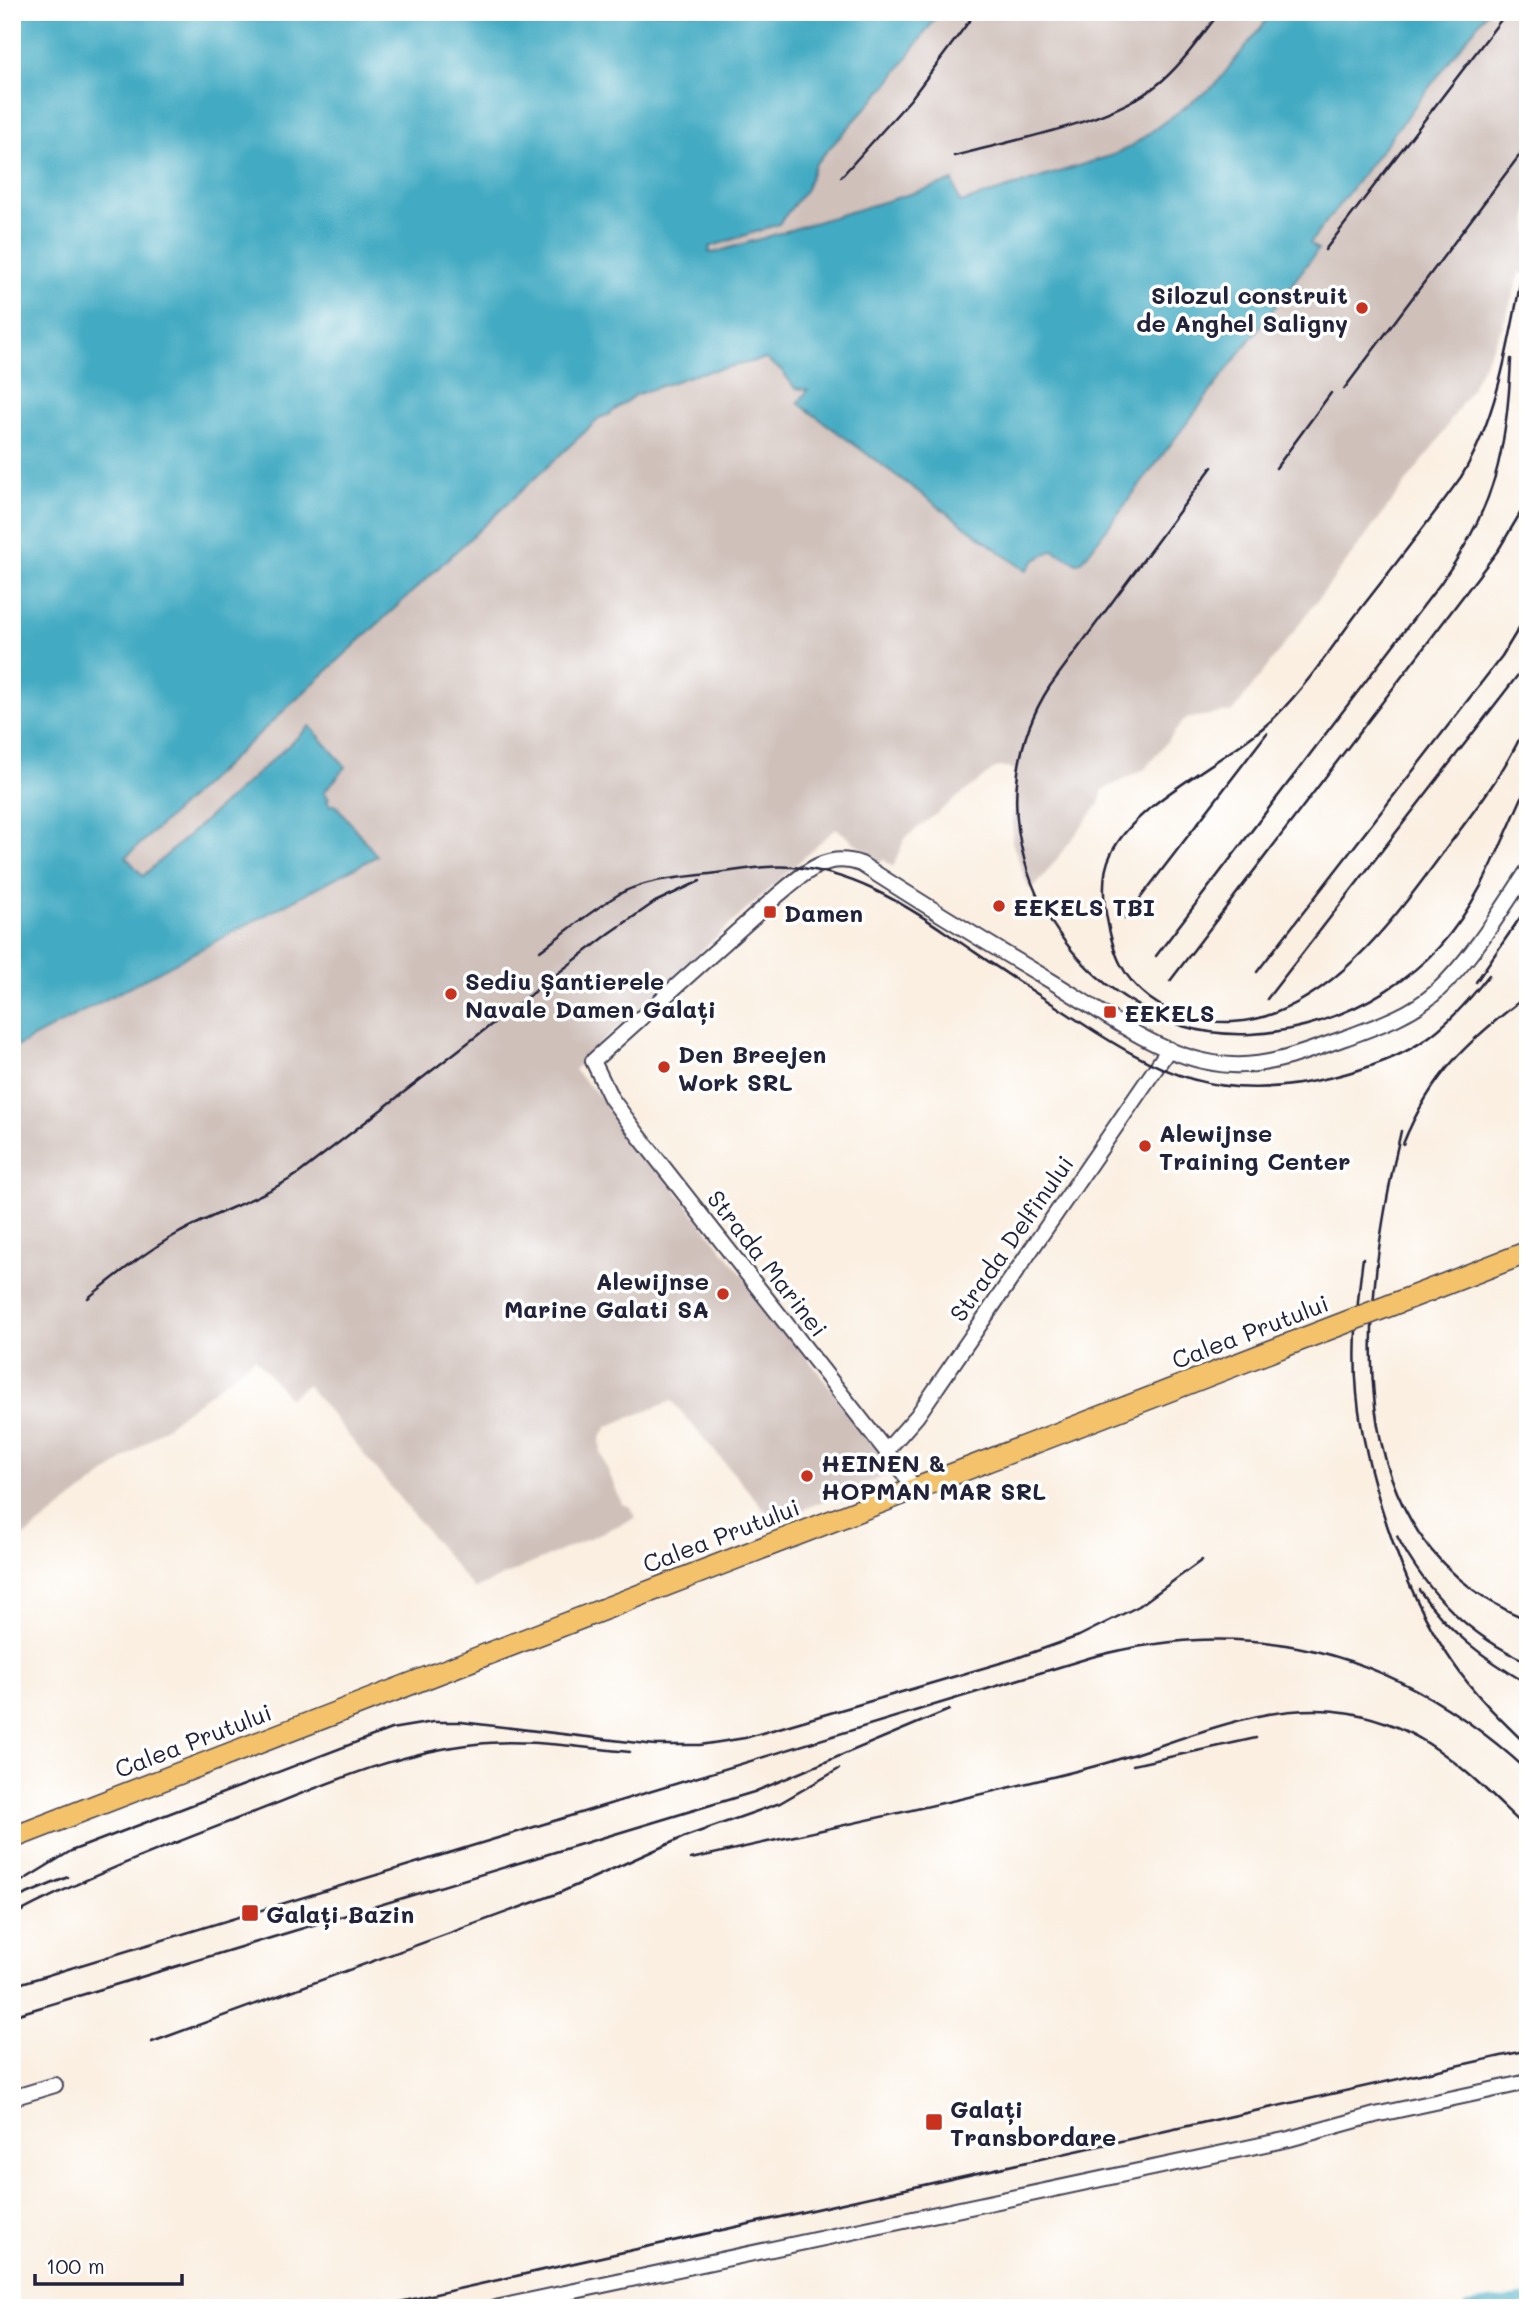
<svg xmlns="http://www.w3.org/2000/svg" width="1540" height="2320" font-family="Mali,sans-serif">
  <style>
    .industrial { fill: #cfc0ba }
    .water { fill: #42aac2; stroke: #32667e; stroke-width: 2 }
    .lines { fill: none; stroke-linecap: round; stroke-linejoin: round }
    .canal { stroke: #42aac2; stroke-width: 10 }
    .minor-casing { stroke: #424154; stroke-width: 18 }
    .highway-casing { stroke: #424154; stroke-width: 24 }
    .minor { stroke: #fff; stroke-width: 14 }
    .highway { stroke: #f3c26a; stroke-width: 21 }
    .rail { stroke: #22223b; stroke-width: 2.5 }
    .highway-bridge-casing { stroke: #424154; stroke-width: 24; stroke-linecap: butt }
    .highway-bridge { stroke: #f3c26a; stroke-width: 21 }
    .poi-dot { fill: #c8321e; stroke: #fff; stroke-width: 2.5 }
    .labels { text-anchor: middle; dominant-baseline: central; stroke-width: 7; stroke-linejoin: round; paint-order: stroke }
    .poi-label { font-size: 24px; font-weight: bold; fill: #22223b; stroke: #fff; text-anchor: start }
    .street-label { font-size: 24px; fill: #22223b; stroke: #fff }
  </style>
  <rect width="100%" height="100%" fill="#fff"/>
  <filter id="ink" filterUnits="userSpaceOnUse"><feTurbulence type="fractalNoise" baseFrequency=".0143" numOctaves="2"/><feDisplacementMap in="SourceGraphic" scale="14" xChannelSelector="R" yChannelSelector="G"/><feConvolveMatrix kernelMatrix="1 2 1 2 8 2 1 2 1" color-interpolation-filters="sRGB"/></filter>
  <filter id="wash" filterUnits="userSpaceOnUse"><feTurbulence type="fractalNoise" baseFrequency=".00686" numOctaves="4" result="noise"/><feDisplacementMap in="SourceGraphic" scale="28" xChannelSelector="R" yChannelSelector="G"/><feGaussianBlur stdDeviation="1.57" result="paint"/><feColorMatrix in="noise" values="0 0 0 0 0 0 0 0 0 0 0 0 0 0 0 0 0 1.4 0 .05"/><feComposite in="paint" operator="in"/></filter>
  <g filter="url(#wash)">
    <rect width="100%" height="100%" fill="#faefe1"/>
    <!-- industrial -->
    <polygon class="industrial" points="940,12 1528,12 1528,275 1520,273 1503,326 1471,389 1439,439 1234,711 1185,719 1145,769 1103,790 1099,804 1036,886 1029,889 1012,842 1014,769 997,767 905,838 893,867 883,859 880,863 836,828 595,1048 574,1070 609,1106 607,1109 658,1167 894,1469 893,1473 774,1521 672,1401 608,1426 600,1438 601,1454 622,1504 631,1507 635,1518 474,1589 307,1385 289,1398 255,1358 12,1546 12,921 126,857 601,417 608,416 635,395 696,374 765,359 708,250 779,221 806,189 815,164 888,84"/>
    <!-- water -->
    <polygon class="water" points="12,12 940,12 888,84 815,164 806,189 779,224 710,247 709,252 713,253 953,181 960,203 1113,155 1130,147 1215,85 1273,12 1487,12 1310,243 1318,250 1083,560 1077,563 1053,550 1034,561 1026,571 798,403 808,390 795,388 781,370 765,359 696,374 635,395 608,415 601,417 126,857 143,876 310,726 346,767 324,792 329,798 327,801 331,806 335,804 377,856 12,1049"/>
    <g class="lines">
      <!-- canal -->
      <polyline class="canal" points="1467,2308 1528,2300"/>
    </g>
  </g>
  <g filter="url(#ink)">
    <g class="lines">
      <!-- minor casing -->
      <g class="minor-casing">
        <g id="minor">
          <polyline points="887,1450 917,1416 1169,1049"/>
          <path d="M915,1488L639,1136L611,1098L593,1061L778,895C803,874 826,851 861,864C923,904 987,943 1051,981C1106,1014 1165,1062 1232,1065C1271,1067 1310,1050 1345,1038C1377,1026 1409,1016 1435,993C1472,959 1500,912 1528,870"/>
          <polyline points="12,2098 55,2085"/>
          <polyline points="495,2308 1289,2139 1375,2115 1528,2082"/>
        </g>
      </g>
      <!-- highway casing -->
      <g class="highway-casing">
        <g id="highway">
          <polyline points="1430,1290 1528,1252"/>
          <polyline points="12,1838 1287,1345"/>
        </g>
      </g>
      <!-- minor -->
      <use href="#minor" class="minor"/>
      <!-- highway -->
      <use href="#highway" class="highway"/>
      <!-- rail -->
      <g class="rail">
        <path d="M954,156C1013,140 1110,123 1157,85C1182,65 1200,37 1220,12"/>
        <polyline points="841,177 910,100 976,12"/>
        <path d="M1528,245C1511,322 1503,408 1461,477C1427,524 1391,570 1355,616C1330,650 1306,686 1276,716C1232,760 1137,799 1111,854C1101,874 1103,898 1107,919C1110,935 1114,952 1121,965C1149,1019 1222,1034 1275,1013C1350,984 1404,905 1451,842C1480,803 1509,766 1528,720"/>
        <polyline points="1325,250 1507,12"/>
        <polyline points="1344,389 1528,144"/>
        <path d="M1212,467L1050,686C979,795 1026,940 1134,1003C1149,1011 1165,1021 1182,1026C1270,1052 1378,1013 1439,947C1481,901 1502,840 1528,784"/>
        <polyline points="1276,468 1331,393"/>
        <polyline points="1125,918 1267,733"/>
        <path d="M540,951C567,931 594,908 623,892C652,878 686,877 717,873C742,870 767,865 792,867C849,871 902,902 948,934C988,961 1027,988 1068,1014C1161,1076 1219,1105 1333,1077C1410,1058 1440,1037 1489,975"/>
        <path d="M1156,956L1440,584C1495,508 1507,451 1511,359"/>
        <polyline points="1257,972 1502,656 1528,613"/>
        <polyline points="1170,981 1499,549 1528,500"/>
        <polyline points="1476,982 1528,906"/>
        <polyline points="1267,999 1528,662"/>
        <path d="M1401,1131C1363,1299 1328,1538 1528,1620"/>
        <path d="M1403,1144C1431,1074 1469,1040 1528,995"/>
        <path d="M1363,1258C1348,1364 1354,1424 1387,1525C1403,1574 1423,1620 1453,1663C1474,1694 1501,1720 1528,1746"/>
        <path d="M88,1298C117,1275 145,1252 177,1234C216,1212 260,1199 298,1174L610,933L655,902L700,881"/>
        <path d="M1397,1536C1426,1592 1470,1637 1528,1662"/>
        <path d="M1419,1590C1448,1632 1485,1659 1528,1684"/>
        <polyline points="1133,1765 1256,1738"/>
        <path d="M691,1859C823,1829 957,1802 1088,1768C1172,1747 1261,1697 1350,1713C1429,1727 1473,1778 1528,1830"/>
        <polyline points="12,1887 71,1851 391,1729 433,1722 461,1722 655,1745 700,1745 745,1738 1014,1659 1079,1636 1139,1606 1202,1560"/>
        <polyline points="12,1900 68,1877"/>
        <path d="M12,1916C89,1875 170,1845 252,1813C324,1785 398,1752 476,1744C526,1738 580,1748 630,1752"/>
        <path d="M12,1986L1092,1657C1258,1612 1403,1655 1528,1771"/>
        <polyline points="12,2016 754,1792 949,1710"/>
        <polyline points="152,2042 559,1893 684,1837 780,1803 839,1769"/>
        <polyline points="373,2308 1528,2050"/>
      </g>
      <!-- highway-bridge casing -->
      <g class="highway-bridge-casing">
        <polyline id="highway-bridge" points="1287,1345 1430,1290"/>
      </g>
      <!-- highway-bridge -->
      <use href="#highway-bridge" class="highway-bridge"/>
    </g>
  </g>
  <!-- markers -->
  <g class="poi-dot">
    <circle cx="1362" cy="308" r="7"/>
    <circle cx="999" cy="906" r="7"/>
    <rect x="763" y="905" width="14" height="14" rx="3.5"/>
    <circle cx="451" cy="994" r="7"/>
    <rect x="1103" y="1005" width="14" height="14" rx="3.5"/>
    <circle cx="664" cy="1067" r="7"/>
    <circle cx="1145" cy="1146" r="7"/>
    <circle cx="723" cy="1294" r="7"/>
    <circle cx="807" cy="1476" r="7"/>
    <rect x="241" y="1904" width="18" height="18" rx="3.5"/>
    <rect x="925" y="2113" width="18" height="18" rx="3.5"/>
  </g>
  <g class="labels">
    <!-- poi labels -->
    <g class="poi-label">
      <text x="1348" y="294" text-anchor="end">Silozul construit<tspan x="1348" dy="28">de Anghel Saligny</tspan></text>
      <text x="1013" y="906">EEKELS TBI</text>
      <text x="784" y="912">Damen</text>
      <text x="465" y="980">Sediu Șantierele<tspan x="465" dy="28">Navale Damen Galați</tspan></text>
      <text x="1124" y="1012">EEKELS</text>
      <text x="678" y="1053">Den Breejen<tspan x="678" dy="28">Work SRL</tspan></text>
      <text x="1159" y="1132">Alewijnse<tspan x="1159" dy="28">Training Center</tspan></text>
      <text x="709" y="1280" text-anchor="end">Alewijnse<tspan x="709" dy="28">Marine Galati SA</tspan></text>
      <text x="821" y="1462">HEINEN &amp;<tspan x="821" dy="28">HOPMAN MAR SRL</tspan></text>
      <text x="266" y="1913">Galați Bazin</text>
      <text x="950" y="2108">Galați<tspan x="950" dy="28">Transbordare</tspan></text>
    </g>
    <!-- street labels -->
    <g class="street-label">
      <text transform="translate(1011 1238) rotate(-55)">Strada Delfinului</text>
      <text transform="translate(768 1263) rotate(52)">Strada Marinei</text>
      <text transform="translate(1250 1331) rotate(-21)">Calea Prutului</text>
      <text transform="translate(721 1535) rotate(-21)">Calea Prutului</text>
      <text transform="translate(193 1740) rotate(-21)">Calea Prutului</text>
    </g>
  </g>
  <!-- margin -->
  <rect width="1540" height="2320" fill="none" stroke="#fff" stroke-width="42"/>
  <!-- scale -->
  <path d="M35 2274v10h147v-10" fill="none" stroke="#22223b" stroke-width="3.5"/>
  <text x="46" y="2274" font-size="21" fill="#22223b" stroke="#ffffff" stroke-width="5" paint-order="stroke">100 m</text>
</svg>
